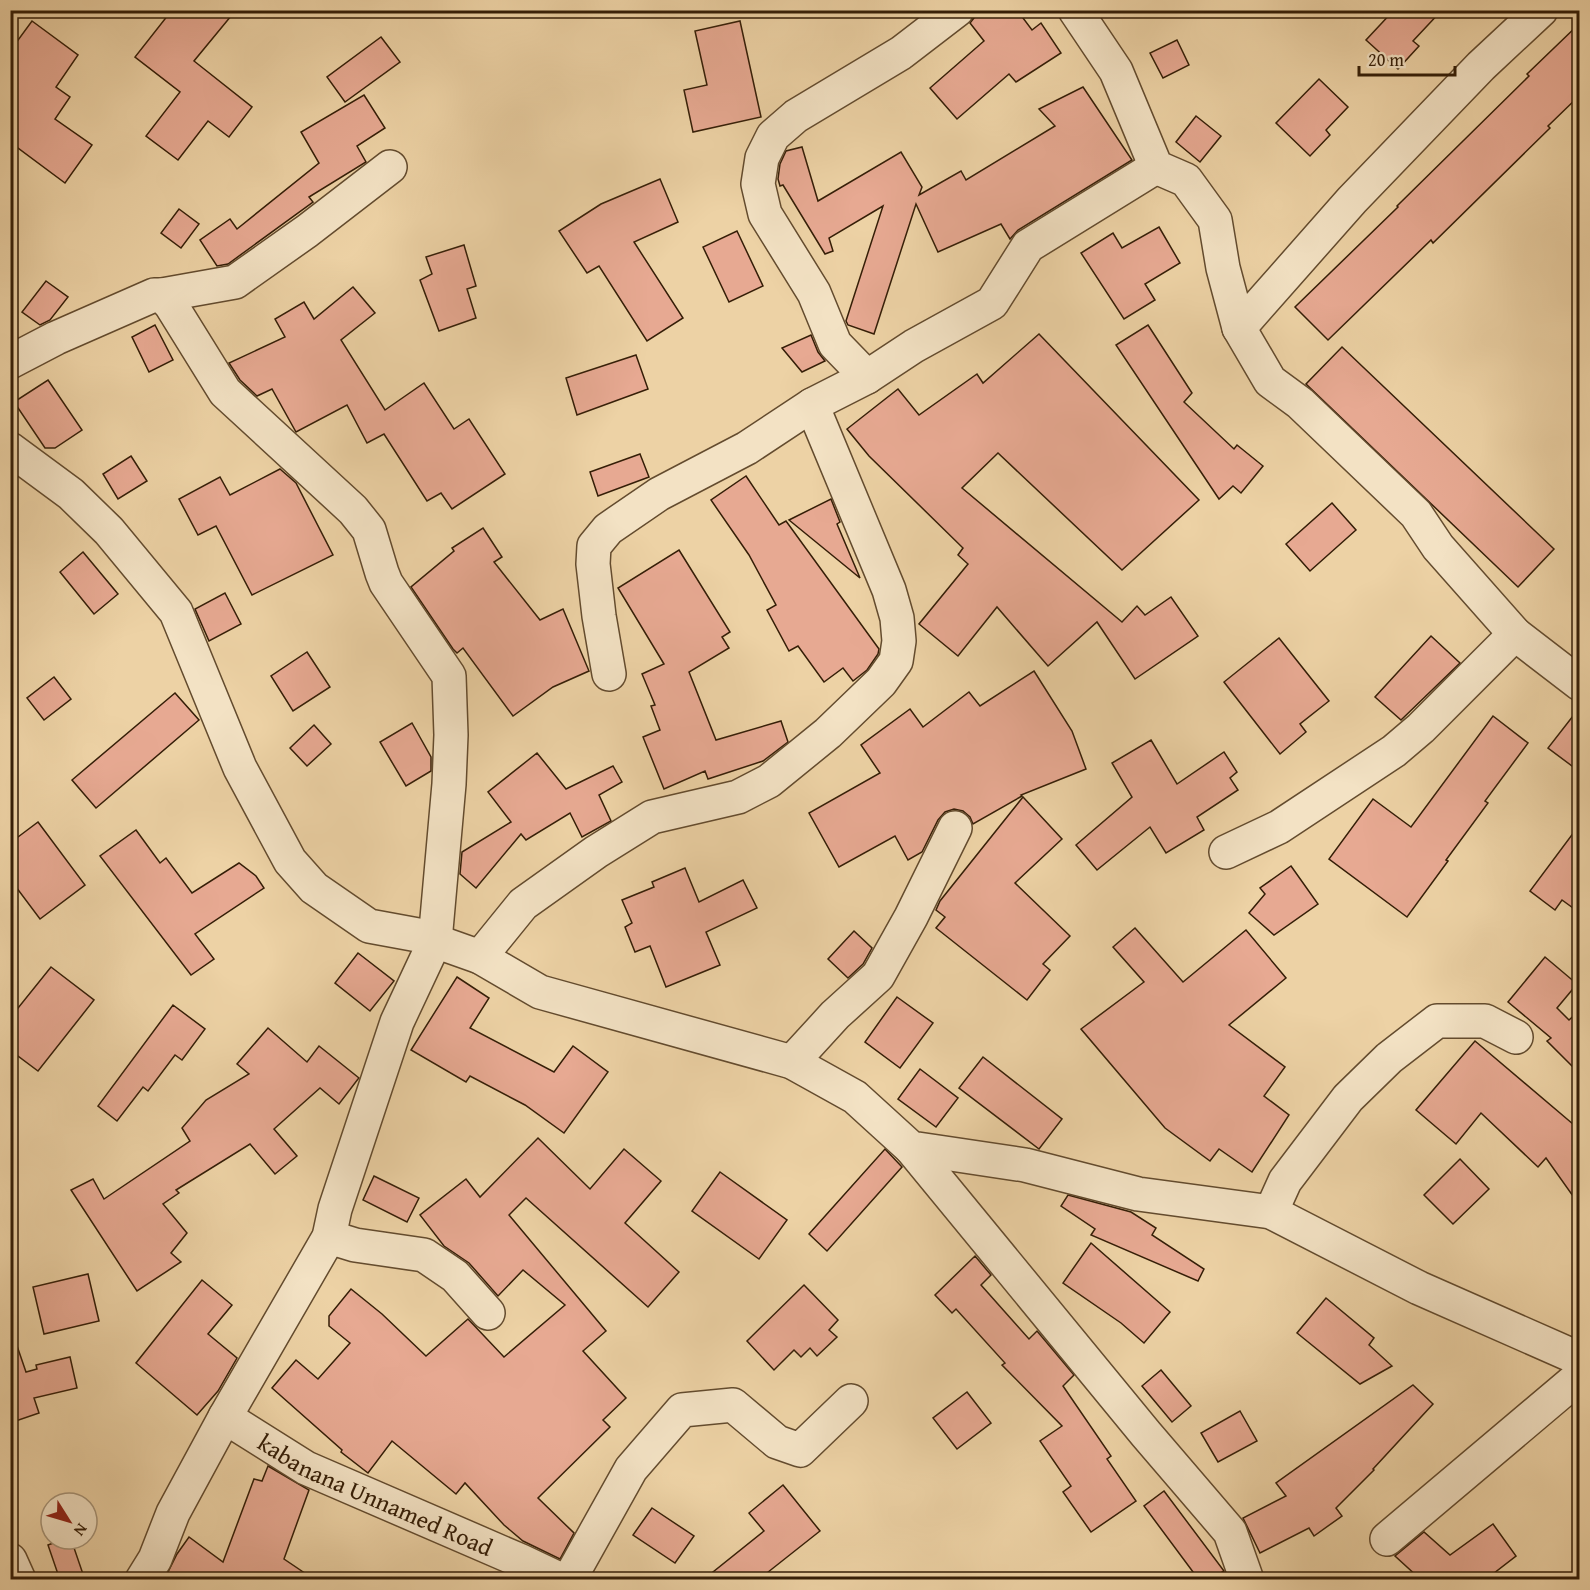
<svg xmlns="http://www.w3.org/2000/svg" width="1590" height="1590" font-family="'Gentium Book Plus',serif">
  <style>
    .building { fill: #e7a992; stroke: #351e07; stroke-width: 1.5 }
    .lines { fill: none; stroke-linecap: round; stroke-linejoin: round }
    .minor-casing { stroke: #634b2e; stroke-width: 36 }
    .minor { stroke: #f3e2c4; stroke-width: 33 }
    .labels { text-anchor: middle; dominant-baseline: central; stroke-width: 4.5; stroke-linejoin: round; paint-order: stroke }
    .street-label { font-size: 24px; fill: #351e07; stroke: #f3e2c4 }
  </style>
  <rect width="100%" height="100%" fill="#edd2a5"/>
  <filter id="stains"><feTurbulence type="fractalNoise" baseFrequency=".00333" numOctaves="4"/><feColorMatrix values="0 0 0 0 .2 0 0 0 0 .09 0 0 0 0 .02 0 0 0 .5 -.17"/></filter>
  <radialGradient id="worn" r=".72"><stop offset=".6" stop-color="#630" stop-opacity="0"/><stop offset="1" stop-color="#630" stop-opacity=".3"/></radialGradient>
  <!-- building -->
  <g class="building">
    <polygon points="172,10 236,10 194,61 252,107 229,137 208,121 178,160 146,136 180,92 135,57"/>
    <polygon points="975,10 1017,10 1032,30 1041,23 1061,53 1016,82 1009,74 957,119 930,88 984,41 970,23 974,18"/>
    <polygon points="1394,10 1442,10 1413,41 1419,46 1398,69 1366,40"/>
    <polygon points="32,21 78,55 56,87 70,97 55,119 92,145 65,183 10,142 10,51"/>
    <polygon points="740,21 761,117 693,132 684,90 707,85 695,31"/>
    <polygon points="1580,23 1580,95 1548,126 1550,128 1433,243 1431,240 1328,340 1295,307 1398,207 1397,206 1529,76 1527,74"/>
    <polygon points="381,37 400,62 345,102 327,77"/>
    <polygon points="1177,40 1189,65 1163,78 1150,53"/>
    <polygon points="1319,79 1348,107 1326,130 1330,135 1310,156 1276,123"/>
    <polygon points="1083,87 1132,160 1018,230 1010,239 1001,224 938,252 916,204 874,334 848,325 846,321 883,206 829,238 833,251 825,254 783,185 780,186 778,179 780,164 786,151 802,147 818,201 901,152 922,187 919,195 961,171 966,180 1055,126 1039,109"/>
    <polygon points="364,95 385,128 357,146 366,162 309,197 313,202 228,264 217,266 200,240 230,219 237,229 319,163 301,132"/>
    <polygon points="1196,116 1221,136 1200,162 1176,142"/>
    <polygon points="660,179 678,222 634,242 683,318 647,341 599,266 587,273 559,231 601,204"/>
    <polygon points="179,209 199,224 181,248 161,233"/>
    <polygon points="1159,227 1180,263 1145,284 1155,300 1124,319 1081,253 1113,233 1122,248"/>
    <polygon points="737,231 763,286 729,302 703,247"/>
    <polygon points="464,245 476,286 467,289 476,318 439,331 420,280 432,274 426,257"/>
    <polygon points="46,281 68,297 50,320 40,325 22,312"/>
    <polygon points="353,287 375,313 341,340 385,410 424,383 454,429 469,419 505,474 452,509 441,493 427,501 384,434 367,443 347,405 296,432 272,389 257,396 240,380 229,363 285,337 275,319 304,302 314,319"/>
    <polygon points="155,325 173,360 149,372 132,337"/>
    <polygon points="1148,325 1192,393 1184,402 1234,449 1237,445 1263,466 1241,493 1233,486 1219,499 1116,345"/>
    <polygon points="1039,334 1199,500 1122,570 998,453 962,488 1122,622 1137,606 1145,615 1171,597 1198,636 1135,679 1097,622 1048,666 997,607 958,656 919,624 968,564 958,555 963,548 869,456 847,429 898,389 919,415 977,374 983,383"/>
    <polygon points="811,335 818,352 825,361 802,372 782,348"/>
    <polygon points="1342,347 1554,549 1518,587 1306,384"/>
    <polygon points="636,355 648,389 577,415 566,378"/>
    <polygon points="48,380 82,430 55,448 45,448 14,402"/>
    <polygon points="640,454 649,477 598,496 590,472"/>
    <polygon points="131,456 147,481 118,499 103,474"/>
    <polygon points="280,469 296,483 333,555 252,595 216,526 198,535 179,499 220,477 230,495"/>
    <polygon points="746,476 779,525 786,521 879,649 878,654 867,670 853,681 843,668 824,682 798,646 789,651 767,610 776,605 749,555 711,500"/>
    <polygon points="831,499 840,522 837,524 860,578 789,520"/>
    <polygon points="1332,503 1356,530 1310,571 1286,544"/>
    <polygon points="483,528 502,557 494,562 540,620 563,609 589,671 553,687 513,716 463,648 457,653 453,649 411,587 454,551 452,548"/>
    <polygon points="679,550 730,632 722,637 729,648 689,672 716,740 781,721 788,742 763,761 708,779 705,771 664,789 643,737 660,730 651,706 655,705 642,674 664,664 618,588"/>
    <polygon points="83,552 118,594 94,614 60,572"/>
    <polygon points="225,593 241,624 209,641 195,609"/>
    <polygon points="1431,636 1460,663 1401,720 1375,697"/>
    <polygon points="1279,638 1329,701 1300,724 1306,732 1280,754 1224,682"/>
    <polygon points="307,652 330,687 293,711 271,676"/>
    <polygon points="1034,671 1072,731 1086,769 1021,795 1022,796 973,824 970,817 963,811 954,809 945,812 938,820 922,852 908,860 895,836 839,867 809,813 880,773 861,745 910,709 923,727 969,692 980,706"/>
    <polygon points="54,677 71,699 44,720 27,698"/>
    <polygon points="175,693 199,720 96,808 72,780"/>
    <polygon points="1580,707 1580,772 1548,748"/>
    <polygon points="1493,716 1528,743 1485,801 1488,803 1446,860 1448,861 1407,917 1329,859 1373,799 1411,827"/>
    <polygon points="412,723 431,757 431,771 406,786 380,742"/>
    <polygon points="314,725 331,744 307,766 290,748"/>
    <polygon points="1151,740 1177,784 1224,752 1237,772 1230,778 1238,790 1197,817 1204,830 1166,853 1150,827 1097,870 1076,845 1132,797 1112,763"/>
    <polygon points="537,753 566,789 613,766 622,782 599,795 611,821 582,837 570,813 526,840 521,834 476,888 460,874 462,852 511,822 488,792"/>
    <polygon points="1023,797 1062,839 1015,883 1070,936 1043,964 1050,970 1027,1000 936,928 945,917 936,910 940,901"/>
    <polygon points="38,822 85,885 40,919 10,879 10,843"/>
    <polygon points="1580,824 1580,913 1562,900 1555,910 1530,891"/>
    <polygon points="136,830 160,863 166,858 192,893 239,863 256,876 264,888 195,934 214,959 191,975 100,856"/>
    <polygon points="1291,866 1318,904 1274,935 1249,913 1265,894 1260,888"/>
    <polygon points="685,868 699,902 743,880 757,908 706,932 720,965 666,987 650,946 635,952 625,927 632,923 622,900 654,887 652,882"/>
    <polygon points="1135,928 1183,982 1246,930 1286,978 1229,1025 1285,1067 1264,1096 1289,1115 1252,1172 1219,1149 1210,1161 1165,1128 1081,1029 1144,982 1113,947"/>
    <polygon points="854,931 872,948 863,964 848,978 828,959"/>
    <polygon points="358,953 394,981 370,1011 335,983"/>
    <polygon points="1545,957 1577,984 1557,1008 1569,1020 1580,1010 1580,1074 1547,1041 1551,1038 1508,1002"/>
    <polygon points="51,967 94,1000 38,1071 10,1050 10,1018"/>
    <polygon points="457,977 489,998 470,1028 554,1072 573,1046 608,1072 564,1133 525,1105 470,1076 466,1082 411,1050"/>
    <polygon points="897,997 933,1023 900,1068 865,1042"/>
    <polygon points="173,1005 205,1029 182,1060 175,1055 148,1091 143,1087 117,1121 98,1106"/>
    <polygon points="268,1028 307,1062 319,1046 359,1078 358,1079 339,1104 320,1088 274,1129 297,1156 275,1174 250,1144 176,1190 179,1193 163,1204 187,1233 171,1253 181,1262 137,1291 71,1190 93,1179 104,1199 190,1141 182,1128 206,1100 249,1074 237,1064"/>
    <polygon points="1475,1041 1580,1130 1580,1206 1546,1158 1538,1167 1481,1113 1456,1144 1416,1110"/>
    <polygon points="983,1057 1062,1119 1039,1149 959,1088"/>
    <polygon points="920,1069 958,1098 936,1127 898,1099"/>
    <polygon points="538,1138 590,1189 624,1149 661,1181 625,1223 679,1272 648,1307 526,1198 509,1215 606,1331 583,1351 626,1398 603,1420 610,1427 538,1498 574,1533 560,1559 523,1541 504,1525 465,1483 456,1494 392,1441 368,1473 341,1452 342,1450 272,1388 296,1360 318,1379 350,1343 329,1326 329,1316 351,1289 382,1314 426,1356 468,1319 504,1357 565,1305 523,1270 498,1296 469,1263 444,1246 420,1215 466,1179 480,1197"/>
    <polygon points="885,1149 902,1167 827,1251 809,1234"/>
    <polygon points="1460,1159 1489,1189 1453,1224 1424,1195"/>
    <polygon points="720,1172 787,1220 759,1259 692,1211"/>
    <polygon points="374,1176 419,1198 407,1222 363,1200"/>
    <polygon points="1068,1195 1131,1212 1156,1228 1152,1235 1204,1269 1198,1281 1091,1235 1095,1229 1061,1206"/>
    <polygon points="1091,1243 1170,1312 1144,1343 1121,1323 1063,1283"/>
    <polygon points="975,1256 991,1275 981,1285 1029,1339 1037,1331 1074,1375 1063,1386 1111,1456 1107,1459 1136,1501 1091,1532 1063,1492 1071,1486 1040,1441 1062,1426 1002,1365 1005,1363 956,1309 952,1313 935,1295"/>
    <polygon points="88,1274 99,1321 44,1334 33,1287"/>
    <polygon points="202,1280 232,1305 208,1334 237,1358 218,1391 197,1415 136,1363"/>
    <polygon points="804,1285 838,1320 829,1330 837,1337 817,1356 810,1348 801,1357 794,1350 774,1370 747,1341"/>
    <polygon points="1326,1298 1374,1338 1369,1345 1392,1366 1360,1384 1297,1333"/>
    <polygon points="15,1340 26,1372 37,1369 36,1365 70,1357 77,1388 34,1398 39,1413 10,1423 10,1341"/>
    <polygon points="1161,1370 1191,1406 1172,1422 1142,1386"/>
    <polygon points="1413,1385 1433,1404 1373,1469 1374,1470 1336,1508 1342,1516 1314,1536 1309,1528 1260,1553 1243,1518 1286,1496 1276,1483"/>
    <polygon points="967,1392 991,1423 957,1449 933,1418"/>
    <polygon points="1240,1411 1257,1441 1218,1462 1201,1433"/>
    <polygon points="268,1466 309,1490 284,1559 315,1580 164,1580 177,1554 189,1537 223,1562 254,1479 262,1481"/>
    <polygon points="783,1485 820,1531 758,1580 703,1580 764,1531 749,1513"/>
    <polygon points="1164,1491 1224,1571 1208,1580 1199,1580 1144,1506"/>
    <polygon points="652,1508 694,1536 675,1563 633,1535"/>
    <polygon points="1493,1524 1516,1556 1485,1580 1417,1580 1419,1578 1395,1556 1424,1532 1450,1555"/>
    <polygon points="64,1539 71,1539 85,1580 60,1580 48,1545"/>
  </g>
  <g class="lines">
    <!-- minor casing -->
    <g class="minor-casing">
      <g id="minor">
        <polyline points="1075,10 1116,71 1156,167 1186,180 1215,220 1223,268 1239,328 1270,381 1300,403 1416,514 1438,547 1515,634 1580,684"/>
        <polyline points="162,295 235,282 307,231 390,167"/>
        <polyline points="1239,328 1352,200 1481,66 1541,10"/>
        <polyline points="10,362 56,338 154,295 162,295 171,305 225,392 353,510 369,530 382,573 386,583 449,676 451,735 449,784 435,941 397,1022 335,1209 329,1237 225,1417 173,1513 155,1559 142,1580"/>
        <polyline points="867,377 835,344 814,293 765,214 758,184 762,158 773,136 796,116 901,53 957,10"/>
        <polyline points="10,449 71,494 109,531 176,612 240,768 290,861 314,888 369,926 418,935 480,957 540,992 792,1062 855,1097 911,1148 1025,1165 1138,1194 1271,1212 1419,1288 1580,1359"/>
        <polyline points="609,674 599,616 593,564 594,546 608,529 659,494 747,448 812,405 867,377 914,346 992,303 1028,246 1156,167"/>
        <polyline points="1226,852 1279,827 1394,751 1421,728 1515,634"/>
        <polyline points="480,957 523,904 596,852 652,817 738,797 769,781 828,733 881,682 896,661 899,641 897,618 889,590 812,405"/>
        <polyline points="792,1062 835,1015 878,976 911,917 955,828"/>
        <polyline points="911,1148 1146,1434 1230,1532 1247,1580"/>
        <polyline points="1271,1212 1285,1181 1348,1098 1389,1058 1437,1021 1485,1021 1516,1037"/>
        <polyline points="329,1237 355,1245 424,1255 455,1276 488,1313"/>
        <path id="s1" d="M225,1417L306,1468L521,1561L561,1580"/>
        <polyline points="1387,1539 1580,1376"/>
        <polyline points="10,1560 19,1580"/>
        <polyline points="569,1580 631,1469 682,1410 733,1405 777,1442 800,1450 851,1401"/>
      </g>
    </g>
    <!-- minor -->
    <use href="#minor" class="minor"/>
  </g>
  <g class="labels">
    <!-- street labels -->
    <g class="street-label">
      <text stroke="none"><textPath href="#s1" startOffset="170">kabanana Unnamed Road</textPath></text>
    </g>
  </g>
  <!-- margin -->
  <rect width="1590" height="1590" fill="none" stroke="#edd2a5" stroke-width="36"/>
  <rect x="12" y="12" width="1566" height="1566" fill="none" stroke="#351e07" stroke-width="3"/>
  <rect x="18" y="18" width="1554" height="1554" fill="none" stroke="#351e07" stroke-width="1.5"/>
  <!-- north arrow -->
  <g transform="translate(69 1521) rotate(127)"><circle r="28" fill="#f3e2c4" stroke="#a79478" stroke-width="1.5"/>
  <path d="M0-4.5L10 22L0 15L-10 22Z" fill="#8f2418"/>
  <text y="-9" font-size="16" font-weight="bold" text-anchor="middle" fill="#351e07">N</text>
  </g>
  <!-- scale -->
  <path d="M1359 66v9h96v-9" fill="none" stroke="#351e07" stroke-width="3"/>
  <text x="1368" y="66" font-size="18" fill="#351e07" stroke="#f3e2c4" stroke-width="4.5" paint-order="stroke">20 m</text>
  <rect width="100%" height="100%" filter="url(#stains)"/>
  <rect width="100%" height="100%" fill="url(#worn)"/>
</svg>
